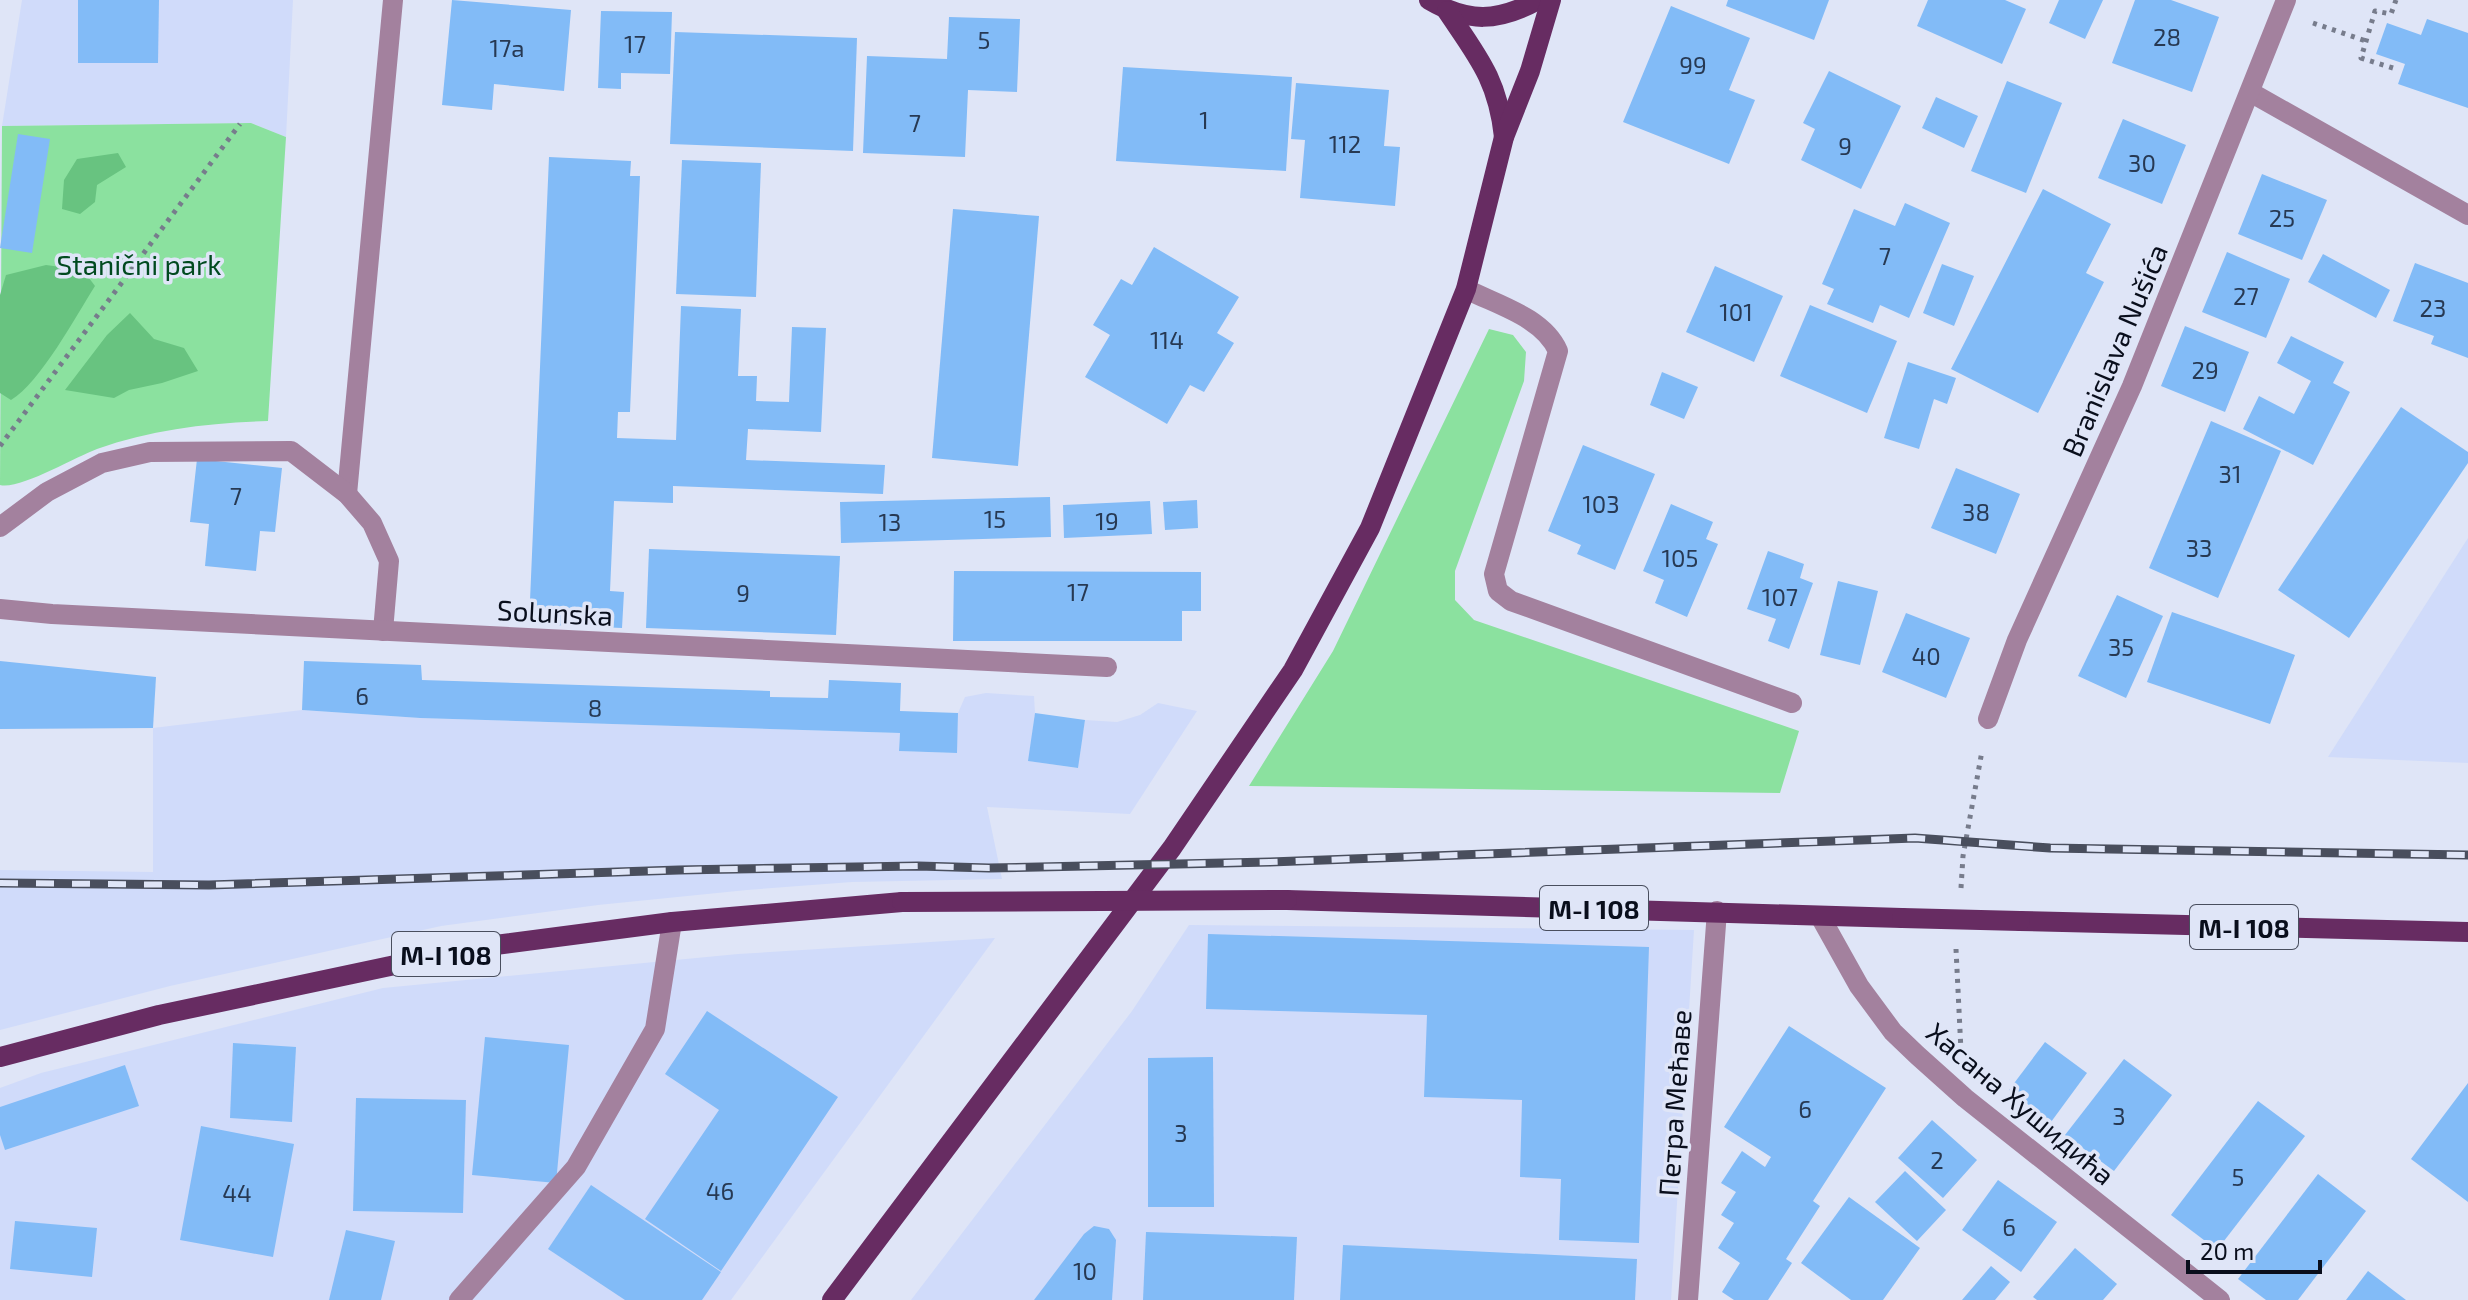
<svg xmlns="http://www.w3.org/2000/svg" width="2468" height="1300" font-family="'Exo 2',sans-serif">
  <style>
    .built { fill: #d0dbfa }
    .green { fill: #8be19f }
    .forest { fill: #68c380 }
    .building { fill: #82bbf7 }
    .lines { fill: none; stroke-linecap: round; stroke-linejoin: round }
    .path { stroke: #777c8c; stroke-width: 5; stroke-dasharray: 4 6; stroke-linecap: butt }
    .lane { stroke: #a3819e; stroke-width: 20 }
    .street { stroke: #a3819e; stroke-width: 20 }
    .primary { stroke: #672c62; stroke-width: 20 }
    .rail-casing { stroke: #494e5d; stroke-width: 9 }
    .rail { stroke: #dfe5f7; stroke-width: 6; stroke-dasharray: 18; stroke-linecap: butt }
    .primary-bridge { stroke: #672c62; stroke-width: 20 }
    .labels { text-anchor: middle; dominant-baseline: central; stroke-width: 7; stroke-linejoin: round; paint-order: stroke }
    .number-label { font-size: 24px; fill: #273953 }
    .shield { fill: #dfe5f7; stroke: #494e5e; stroke-width: 2 }
    .shield-label { font-size: 26px; font-weight: bold; fill: #090e1c }
    .park-label { font-size: 28px; fill: #014a1f; stroke: #dfe5f7 }
    .street-label { font-size: 28px; fill: #090e1c; stroke: #dfe5f7 }
  </style>
  <rect width="100%" height="100%" fill="#dfe5f7"/>
  <!-- built -->
  <g class="built">
    <polygon points="22,0 293,0 286,137 251,123 2,126"/>
    <polygon points="2468,538 2468,763 2328,757"/>
    <polygon points="986,693 1034,696 1035,713 1029,761 1077,768 1085,720 1117,722 1140,715 1158,703 1197,711 1130,814 987,807 1002,879 852,882 747,890 598,905 441,926 170,986 0,1030 0,870 153,872 153,728 302,710 420,718 900,733 899,751 956,753 958,713 965,697"/>
    <polygon points="1189,925 1694,930 1671,1300 911,1300 1132,1011"/>
    <polygon points="995,938 731,1300 0,1300 0,1088 41,1073 383,988 738,954"/>
  </g>
  <!-- green -->
  <g class="green">
    <path d="M251,123L286,137L268,421C210,423 153,429 97,449C75,457 20,490 0,485L2,126Z"/>
    <polygon points="1489,329 1513,335 1526,352 1524,381 1455,571 1455,600 1474,620 1799,731 1780,793 1249,786 1333,651"/>
  </g>
  <!-- forest -->
  <g class="forest">
    <polygon points="118,153 126,167 97,185 95,202 80,214 62,209 64,180 77,159"/>
    <path d="M46,265L83,270L95,286C76,316 40,383 11,400L0,393V295L6,275Z"/>
    <polygon points="130,313 154,339 184,348 198,371 162,383 129,390 114,398 65,390 107,335"/>
  </g>
  <!-- building -->
  <g class="building">
    <polygon points="78,0 159,0 158,63 78,63"/>
    <polygon points="452,0 571,10 564,91 494,84 492,110 442,105"/>
    <polygon points="1728,0 1829,0 1814,40 1726,6"/>
    <polygon points="1928,0 2005,0 2026,9 2002,64 1917,26"/>
    <polygon points="2059,0 2103,0 2085,39 2049,23"/>
    <polygon points="2135,0 2171,0 2219,17 2192,92 2112,63"/>
    <polygon points="1671,6 1750,38 1729,90 1755,100 1729,164 1623,122"/>
    <polygon points="601,11 672,12 670,74 621,73 621,89 598,88"/>
    <polygon points="949,17 1020,19 1017,92 968,90 965,157 863,153 867,56 947,59"/>
    <polygon points="2427,19 2468,33 2468,108 2398,84 2405,64 2376,54 2387,23 2421,35"/>
    <polygon points="675,32 857,38 853,151 670,144"/>
    <polygon points="1123,67 1292,77 1286,171 1116,161"/>
    <polygon points="1829,71 1901,106 1861,189 1801,160 1815,129 1803,123"/>
    <polygon points="2007,81 2062,103 2026,193 1971,171"/>
    <polygon points="1296,83 1389,90 1384,146 1400,147 1395,206 1300,198 1305,140 1291,139"/>
    <polygon points="1936,97 1978,116 1964,148 1922,128"/>
    <polygon points="2123,119 2186,145 2162,204 2098,178"/>
    <polygon points="18,134 50,139 32,253 0,248"/>
    <polygon points="549,157 631,161 630,176 640,176 630,412 618,412 617,438 676,440 681,306 741,309 738,376 757,376 756,401 789,402 792,327 826,328 821,432 748,429 746,460 885,465 883,494 673,486 673,503 614,501 610,591 624,592 622,628 529,624"/>
    <polygon points="682,160 761,163 756,297 676,294"/>
    <polygon points="2262,174 2327,200 2302,260 2238,234"/>
    <polygon points="2043,189 2111,224 2086,273 2104,282 2038,413 1951,369"/>
    <polygon points="1905,203 1950,223 1909,318 1880,305 1873,323 1827,304 1834,289 1822,284 1854,209 1895,226"/>
    <polygon points="953,209 1039,216 1018,466 932,458"/>
    <polygon points="1154,247 1239,297 1217,333 1234,343 1204,392 1190,385 1167,424 1085,377 1110,335 1093,325 1121,279 1132,285"/>
    <polygon points="2227,252 2290,279 2266,338 2202,312"/>
    <polygon points="2323,254 2390,290 2376,318 2308,282"/>
    <polygon points="2415,263 2468,283 2468,358 2431,344 2434,336 2393,321"/>
    <polygon points="1942,264 1974,276 1954,326 1923,313"/>
    <polygon points="1715,266 1783,296 1754,362 1686,332"/>
    <polygon points="1810,305 1897,341 1867,413 1780,376"/>
    <polygon points="2185,326 2249,352 2225,412 2161,386"/>
    <polygon points="2291,336 2344,362 2333,383 2350,392 2313,465 2243,429 2259,396 2294,414 2311,381 2277,363"/>
    <polygon points="1908,362 1956,378 1947,404 1934,399 1919,449 1884,438"/>
    <polygon points="1662,372 1698,387 1684,419 1650,405"/>
    <polygon points="2401,407 2468,452 2468,463 2349,638 2278,590"/>
    <polygon points="2211,421 2281,451 2218,598 2149,568"/>
    <polygon points="1583,445 1655,474 1615,570 1577,554 1581,545 1548,531"/>
    <polygon points="197,459 282,468 275,532 260,531 256,571 205,566 209,524 190,522"/>
    <polygon points="1956,468 2020,494 1996,554 1931,528"/>
    <polygon points="1050,497 1051,537 841,543 840,502"/>
    <polygon points="1197,500 1198,528 1165,530 1163,502"/>
    <polygon points="1150,501 1152,534 1064,538 1063,505"/>
    <polygon points="1671,504 1713,522 1706,539 1718,544 1687,617 1655,603 1664,580 1643,571"/>
    <polygon points="649,549 840,556 836,635 646,628"/>
    <polygon points="1768,551 1804,564 1800,578 1813,583 1789,649 1768,641 1776,619 1747,609"/>
    <polygon points="954,571 1201,572 1201,611 1182,611 1182,641 953,641"/>
    <polygon points="1838,581 1878,591 1860,665 1820,655"/>
    <polygon points="2117,595 2163,616 2126,698 2078,676"/>
    <polygon points="2172,612 2295,655 2270,724 2147,682"/>
    <polygon points="1906,613 1970,638 1946,698 1882,672"/>
    <polygon points="0,661 156,677 153,728 0,729"/>
    <polygon points="304,661 421,665 422,680 770,691 770,697 828,698 829,680 901,683 900,711 958,713 957,753 899,751 900,733 420,718 302,710"/>
    <polygon points="1035,713 1085,720 1078,768 1028,761"/>
    <polygon points="1208,934 1649,947 1639,1243 1559,1240 1561,1179 1520,1177 1522,1100 1424,1097 1427,1015 1206,1009"/>
    <polygon points="707,1011 838,1097 721,1271 645,1219 719,1110 665,1074"/>
    <polygon points="1789,1026 1886,1088 1813,1201 1820,1206 1786,1259 1792,1263 1768,1300 1734,1300 1722,1292 1740,1263 1718,1248 1734,1223 1721,1215 1736,1192 1721,1183 1742,1151 1765,1167 1771,1157 1724,1127"/>
    <polygon points="485,1037 569,1045 556,1183 472,1175"/>
    <polygon points="2045,1042 2087,1073 2051,1122 2009,1090"/>
    <polygon points="233,1043 296,1047 292,1122 230,1118"/>
    <polygon points="1213,1057 1214,1207 1148,1207 1148,1058"/>
    <polygon points="2124,1059 2172,1095 2114,1171 2065,1135"/>
    <polygon points="125,1065 139,1106 5,1150 0,1135 0,1107"/>
    <polygon points="2468,1083 2468,1202 2411,1159"/>
    <polygon points="356,1098 466,1100 463,1213 353,1211"/>
    <polygon points="2258,1101 2305,1136 2217,1250 2171,1215"/>
    <polygon points="1932,1120 1977,1160 1943,1198 1898,1158"/>
    <polygon points="201,1126 294,1144 273,1257 180,1240"/>
    <polygon points="1905,1171 1946,1210 1917,1241 1875,1202"/>
    <polygon points="2318,1174 2366,1211 2298,1300 2266,1300 2238,1279"/>
    <polygon points="1998,1180 2057,1222 2021,1272 1962,1230"/>
    <polygon points="591,1185 721,1272 702,1300 625,1300 548,1249"/>
    <polygon points="1849,1197 1920,1248 1883,1300 1851,1300 1801,1263"/>
    <polygon points="15,1221 97,1228 92,1277 10,1269"/>
    <polygon points="1094,1226 1109,1229 1116,1240 1112,1300 1034,1300 1084,1234"/>
    <polygon points="346,1230 395,1241 381,1300 329,1300"/>
    <polygon points="1146,1232 1297,1237 1294,1300 1143,1300"/>
    <polygon points="1343,1245 1637,1259 1635,1300 1340,1300"/>
    <polygon points="2075,1248 2117,1284 2103,1300 2037,1300 2033,1297"/>
    <polygon points="1991,1266 2010,1282 1995,1300 1962,1300"/>
    <polygon points="2368,1271 2406,1300 2346,1300"/>
  </g>
  <g class="lines">
    <!-- path -->
    <g class="path">
      <polyline points="2313,23 2366,41"/>
      <polyline points="2393,68 2361,58 2375,11 2391,14 2396,0"/>
      <polyline points="0,446 240,124"/>
      <polyline points="1961,888 1963,856 1982,751"/>
      <polyline points="1956,949 1961,1051"/>
    </g>
    <!-- lane -->
    <g class="lane">
      <polyline points="347,494 393,0"/>
      <polyline points="0,527 47,492 102,463 150,452 291,451 347,494 372,523 389,561 383,631"/>
      <polyline points="459,1300 576,1167 655,1029 672,922"/>
    </g>
    <!-- street -->
    <g class="street">
      <polyline points="2250,92 2468,215"/>
      <path d="M1466,289C1497,305 1543,317 1558,351L1494,574L1498,591L1511,601L1792,703"/>
      <polyline points="0,609 52,614 1107,667"/>
      <polyline points="1988,719 2017,640 2132,386 2286,0"/>
      <polyline points="1821,918 1859,986 1893,1032 1917,1055 1965,1098 2220,1300"/>
      <polyline points="1688,1300 1717,911"/>
    </g>
    <!-- primary -->
    <g class="primary">
      <path d="M1429,0C1468,23 1498,22 1538,0"/>
      <path d="M1447,11C1478,57 1498,80 1504,137"/>
      <polyline points="1287,900 1902,918"/>
      <polyline points="2020,921 2468,932"/>
      <polyline points="0,1057 159,1015 480,947 672,922 902,902"/>
      <polyline points="832,1300 1172,848 1293,670 1370,528 1466,289 1504,137 1530,71 1551,0"/>
    </g>
    <!-- rail casing -->
    <g class="rail-casing">
      <polyline id="rail" points="0,883 209,885 679,870 918,866 989,868 1270,862 1915,838 2050,848 2468,855"/>
    </g>
    <!-- rail -->
    <use href="#rail" class="rail"/>
    <!-- primary-bridge -->
    <g class="primary-bridge">
      <polyline points="902,902 1287,900"/>
      <polyline points="1902,918 2020,921"/>
    </g>
  </g>
  <g class="labels">
    <!-- number labels -->
    <g class="number-label">
      <text x="2167" y="36">28</text>
      <text x="984" y="39">5</text>
      <text x="635" y="43">17</text>
      <text x="507" y="47">17a</text>
      <text x="1693" y="64">99</text>
      <text x="1204" y="119">1</text>
      <text x="915" y="122">7</text>
      <text x="1345" y="143">112</text>
      <text x="1845" y="145">9</text>
      <text x="2142" y="162">30</text>
      <text x="2282" y="217">25</text>
      <text x="1885" y="255">7</text>
      <text x="2246" y="295">27</text>
      <text x="2433" y="307">23</text>
      <text x="1736" y="311">101</text>
      <text x="1167" y="339">114</text>
      <text x="2205" y="369">29</text>
      <text x="2230" y="473">31</text>
      <text x="236" y="495">7</text>
      <text x="1601" y="503">103</text>
      <text x="1976" y="511">38</text>
      <text x="995" y="518">15</text>
      <text x="1107" y="520">19</text>
      <text x="890" y="521">13</text>
      <text x="2199" y="547">33</text>
      <text x="1680" y="557">105</text>
      <text x="1078" y="591">17</text>
      <text x="743" y="592">9</text>
      <text x="1780" y="596">107</text>
      <text x="2121" y="646">35</text>
      <text x="1926" y="655">40</text>
      <text x="362" y="695">6</text>
      <text x="595" y="707">8</text>
      <text x="1805" y="1108">6</text>
      <text x="2119" y="1115">3</text>
      <text x="1181" y="1132">3</text>
      <text x="1937" y="1159">2</text>
      <text x="2238" y="1176">5</text>
      <text x="720" y="1190">46</text>
      <text x="237" y="1192">44</text>
      <text x="2009" y="1226">6</text>
      <text x="1085" y="1270">10</text>
    </g>
    <!-- shield labels -->
    <g class="shield">
      <rect x="1540" y="886" width="108" height="44" rx="6"/>
      <rect x="2190" y="905" width="108" height="44" rx="6"/>
      <rect x="392" y="932" width="108" height="44" rx="6"/>
    </g>
    <g class="shield-label">
      <text x="1594" y="908">M-I 108</text>
      <text x="2244" y="927">M-I 108</text>
      <text x="446" y="954">M-I 108</text>
    </g>
    <!-- park labels -->
    <g class="park-label">
      <text x="139" y="264">Stanični park</text>
    </g>
    <!-- street labels -->
    <g class="street-label">
      <text transform="translate(2114 350) rotate(-67)">Branislava Nušića</text>
      <text transform="translate(555 612) rotate(3)">Solunska</text>
      <text transform="translate(1674 1103) rotate(-86)">Петра Мећаве</text>
      <text transform="translate(2021 1103) rotate(40)">Хасана Хушидића</text>
    </g>
  </g>
  <!-- scale -->
  <path d="M2188 1260v12h132v-12" fill="none" stroke="#090e1c" stroke-width="4"/>
  <text x="2200" y="1260" font-size="24" fill="#090e1c" stroke="#dfe5f7" stroke-width="6" paint-order="stroke">20 m</text>
</svg>
